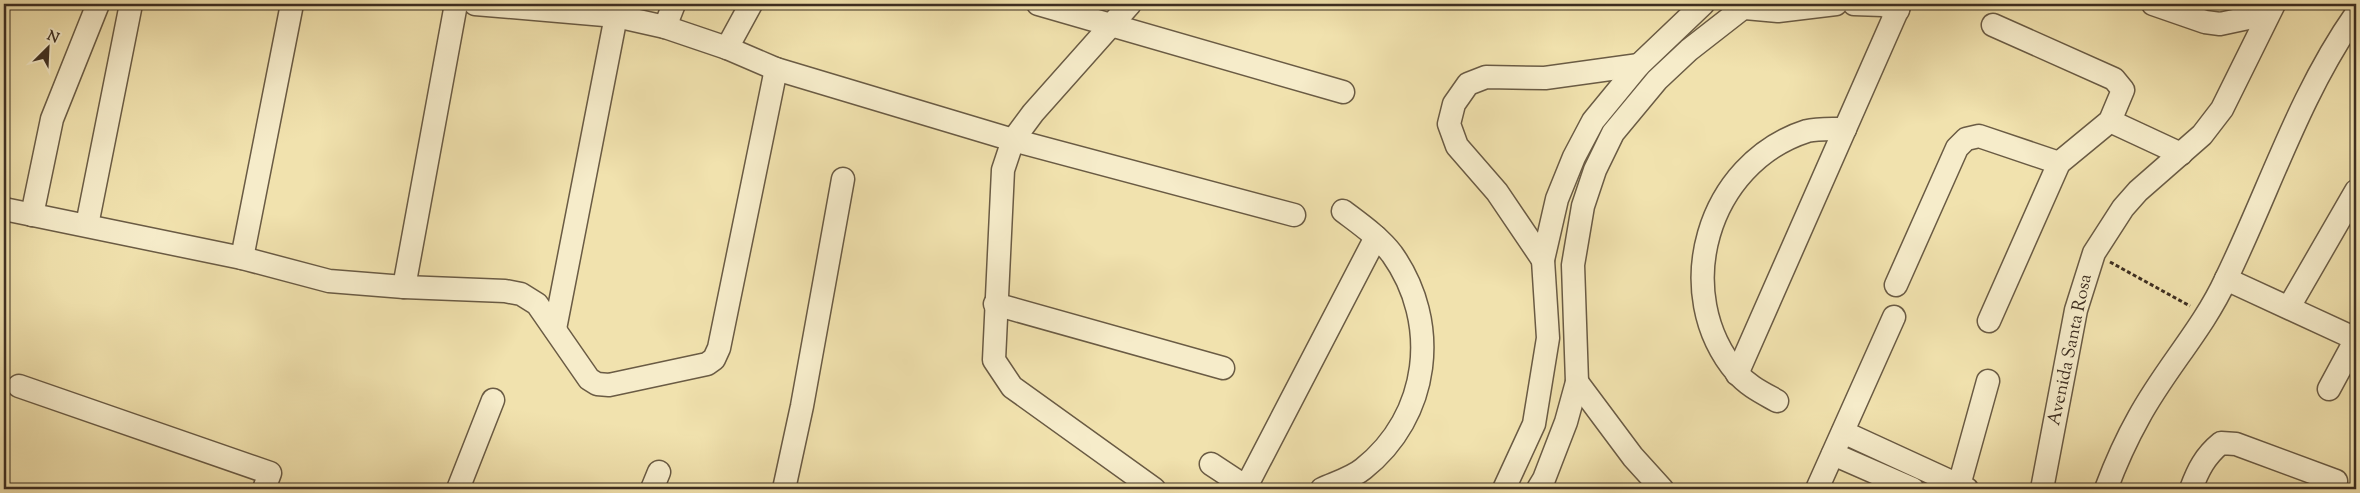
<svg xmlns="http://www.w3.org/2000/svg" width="2360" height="493" font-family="'Sorts Mill Goudy',serif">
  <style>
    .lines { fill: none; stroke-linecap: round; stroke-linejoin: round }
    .minor-casing { stroke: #6a5b44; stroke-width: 25 }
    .path { stroke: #3d2e21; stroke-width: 3; stroke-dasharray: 4 2.5; stroke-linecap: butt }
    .minor { stroke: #f6ecca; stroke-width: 22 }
    .labels { text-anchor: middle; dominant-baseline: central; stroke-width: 4; stroke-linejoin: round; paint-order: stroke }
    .street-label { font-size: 18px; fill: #3d2e21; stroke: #f6ecca }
  </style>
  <rect width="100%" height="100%" fill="#f1e2ae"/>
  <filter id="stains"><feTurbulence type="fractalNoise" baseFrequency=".004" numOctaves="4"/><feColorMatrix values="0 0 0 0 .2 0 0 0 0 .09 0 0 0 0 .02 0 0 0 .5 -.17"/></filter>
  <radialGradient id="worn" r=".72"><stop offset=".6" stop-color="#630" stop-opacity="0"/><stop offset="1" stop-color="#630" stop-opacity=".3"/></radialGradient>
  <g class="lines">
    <!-- minor casing -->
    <g class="minor-casing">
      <g id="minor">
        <polyline points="475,4 616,16 665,27 727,48 776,69 1013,140 1294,215"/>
        <polyline points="1038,4 1343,92"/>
        <polyline points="1130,4 1033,113 1013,140 1003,170 994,360 1012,387 1154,489"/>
        <polyline points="1854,4 1883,5 1898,10"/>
        <polyline points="2153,4 2205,22 2220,24 2267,14"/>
        <polyline points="1745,8 1778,11 1836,4"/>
        <polyline points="665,27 674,4"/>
        <polyline points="727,48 751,4"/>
        <polyline points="2110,121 2181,154"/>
        <polyline points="4,209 242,258 329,281 404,287 505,291 521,294 537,304 589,379 597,384 609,385 707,364 714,359 719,348 776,69"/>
        <polyline points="32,215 52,119 98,4"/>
        <polyline points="87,225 131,4"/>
        <polyline points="242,258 292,4"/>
        <polyline points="1543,260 1497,192 1457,146 1449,124 1454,104 1468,84 1486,77 1545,78 1639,65"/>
        <polyline points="2226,279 2356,339"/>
        <polyline points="1896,285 1957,148 1966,139 1979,136 2059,163"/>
        <polyline points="404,287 456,4"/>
        <polyline points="995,304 1223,368"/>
        <polyline points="2289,307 2356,191"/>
        <polyline points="1989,321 2059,163 2110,121 2123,90 2114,79 1993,25"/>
        <polyline points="555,329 616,16"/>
        <polyline points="1737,374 1900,4"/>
        <polyline points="1577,382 1633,457 1662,489"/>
        <polyline points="19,386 270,473 264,489"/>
        <polyline points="2329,389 2356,339"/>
        <path d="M1777,401C1763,393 1748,386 1737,373C1669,293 1707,163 1807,131C1818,128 1833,129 1845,129"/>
        <polyline points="1843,432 1967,489"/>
        <polyline points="1833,454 1913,489"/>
        <polyline points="1211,464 1249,489"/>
        <polyline points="1246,487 1376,237"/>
        <polyline points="458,489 493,400"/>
        <polyline points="652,489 659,472"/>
        <polyline points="784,489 802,406 843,179"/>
        <path d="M1322,489C1335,483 1352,478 1363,469C1430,416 1441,323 1392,254C1379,237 1360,224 1343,211"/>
        <polyline points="1504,489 1534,424 1548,338 1543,260 1557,199 1574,157 1593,121 1639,65 1703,4"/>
        <polyline points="1538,489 1544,479 1566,422 1577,382 1573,265 1583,206 1595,170 1613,133 1657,80 1689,50 1748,4"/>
        <polyline points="1817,489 1894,317"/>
        <polyline points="1958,489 1988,381"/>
        <polyline points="2042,489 2076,310 2094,253 2123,208 2138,191 2202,135 2222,109 2274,4"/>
        <path d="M2106,489C2115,465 2126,440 2139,417C2165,369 2203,329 2226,279C2269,191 2299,95 2356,14"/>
        <path d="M2191,489C2198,470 2205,456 2221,443L2236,444L2336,481"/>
      </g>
    </g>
    <!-- path -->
    <polyline class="path" points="2110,262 2190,306"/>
    <!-- minor -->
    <use href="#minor" class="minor"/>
  </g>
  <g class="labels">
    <!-- street labels -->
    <g class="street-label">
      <text transform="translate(2071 350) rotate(-78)">Avenida Santa Rosa</text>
    </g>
  </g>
  <!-- margin -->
  <rect width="2360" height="493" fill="none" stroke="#f1e2ae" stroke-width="20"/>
  <rect x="5" y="5" width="2350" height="483" fill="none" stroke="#3d2e21" stroke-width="2.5"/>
  <rect x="10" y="10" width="2340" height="473" fill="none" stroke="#3d2e21"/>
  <!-- north arrow -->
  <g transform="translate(48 48) rotate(24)" stroke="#f6ecca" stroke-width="4" paint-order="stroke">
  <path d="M0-4L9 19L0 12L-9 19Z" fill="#3d2e21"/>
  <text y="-8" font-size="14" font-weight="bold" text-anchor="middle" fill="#3d2e21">N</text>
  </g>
  <rect width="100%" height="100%" filter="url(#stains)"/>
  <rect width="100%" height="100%" fill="url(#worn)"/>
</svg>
